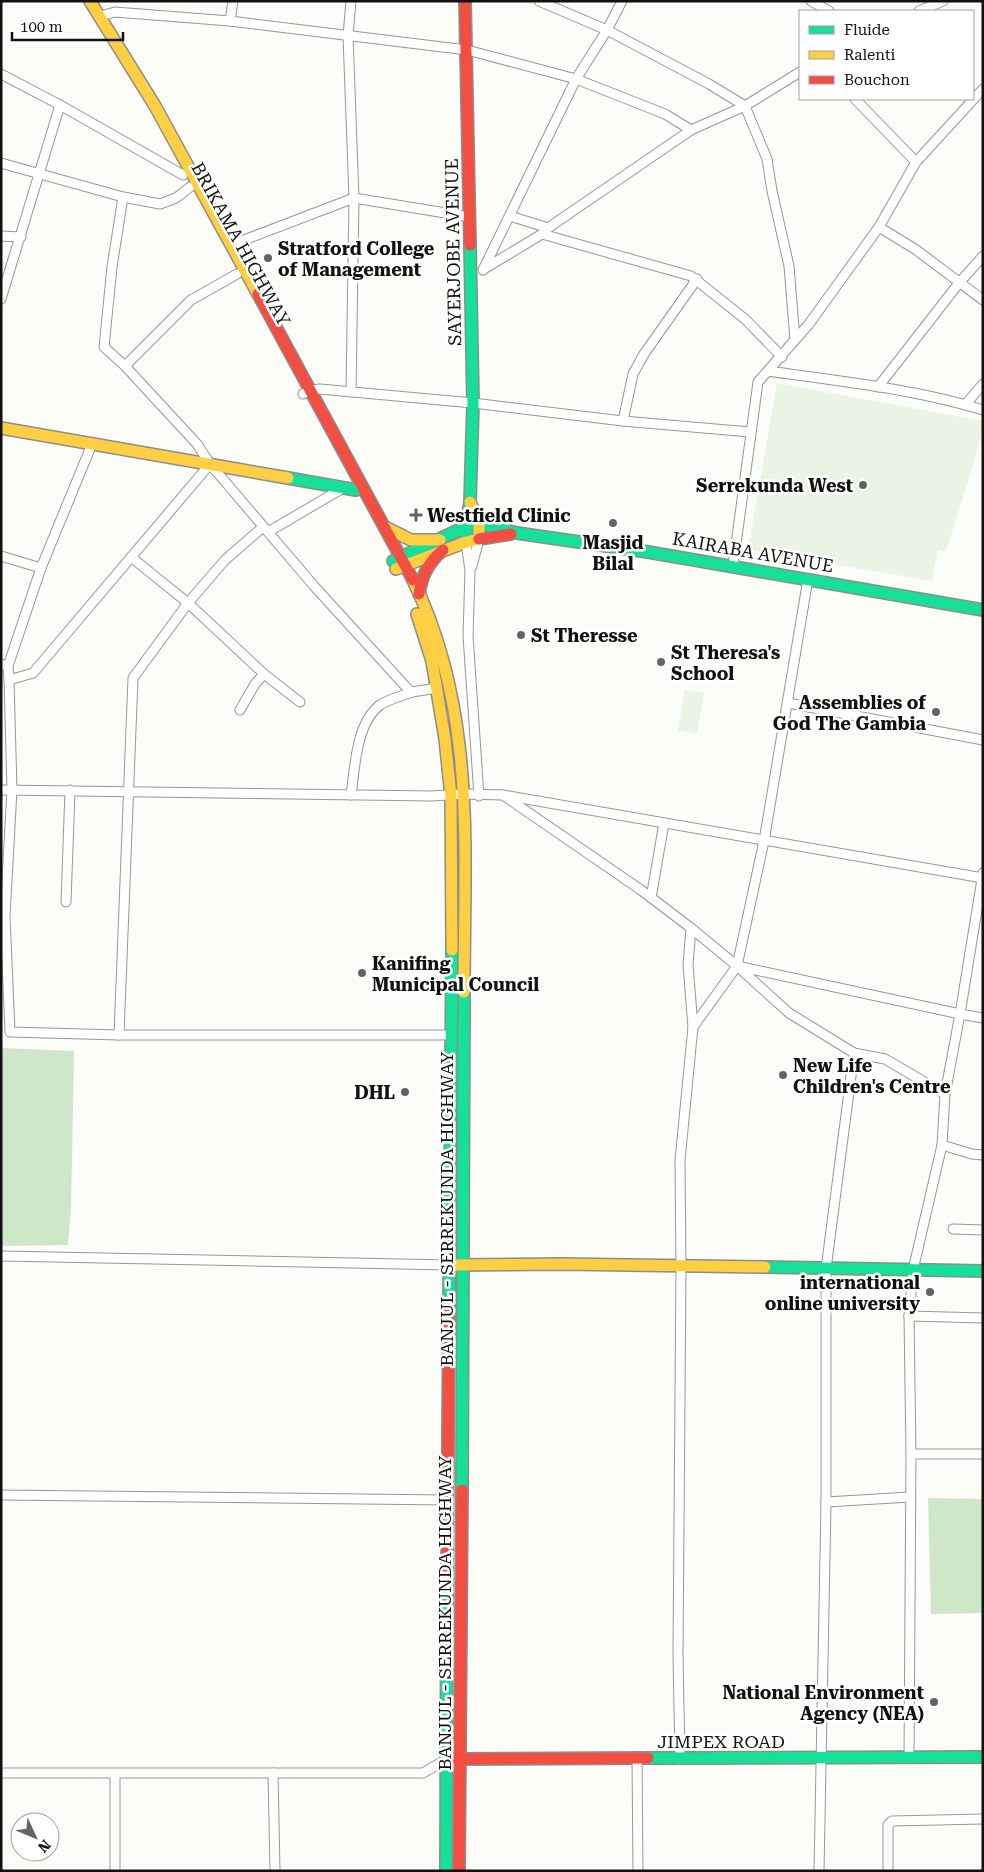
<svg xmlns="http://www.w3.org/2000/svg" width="984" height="1872" font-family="'Roboto Serif',serif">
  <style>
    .forest { fill: #cfe7c9 }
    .pitch { fill: #ebf4e4 }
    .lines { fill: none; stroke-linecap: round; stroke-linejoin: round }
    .street-casing { stroke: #979795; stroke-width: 11 }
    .fast-casing { stroke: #8d8d8c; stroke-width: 14 }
    .slow-casing { stroke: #8d8d8c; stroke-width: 14 }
    .jam-casing { stroke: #8d8d8c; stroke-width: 14 }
    .street { stroke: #fffffe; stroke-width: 9 }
    .fast { stroke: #16e098; stroke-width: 11 }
    .slow { stroke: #ffcf43; stroke-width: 11 }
    .jam { stroke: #f24e42; stroke-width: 11 }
    .poi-dot { fill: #636362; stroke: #fff; stroke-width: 2 }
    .labels { text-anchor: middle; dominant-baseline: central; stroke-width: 5; stroke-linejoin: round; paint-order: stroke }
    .street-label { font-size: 18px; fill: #111; stroke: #fff }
    .poi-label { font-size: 18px; font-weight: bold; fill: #111; stroke: #fff; text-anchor: start }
  </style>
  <rect width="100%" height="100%" fill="#fcfcf8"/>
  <!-- forest -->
  <g class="forest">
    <polygon points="1,1048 74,1051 71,1210 68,1245 1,1246"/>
    <polygon points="928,1498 983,1499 983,1613 931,1614"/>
  </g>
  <!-- pitch -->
  <g class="pitch">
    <polygon points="777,383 983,421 983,429 965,492 946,551 938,550 932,581 748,550"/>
    <polygon points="685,690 704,693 697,734 678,730"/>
  </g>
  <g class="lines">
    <!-- street casing -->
    <g class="street-casing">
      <g id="street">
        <polyline points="351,1 348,36 354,198 351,392"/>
        <polyline points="539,1 607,30 709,84 745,106 767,159 772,191 789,266 795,340"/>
        <polyline points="811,1 829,11"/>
        <polyline points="919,11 943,1"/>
        <polyline points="100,16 115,12 230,21 467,50 576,79 665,114 691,130 745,106 800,72"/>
        <polyline points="230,21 233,1"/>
        <polyline points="1,74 60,105 183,175"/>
        <polyline points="855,99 916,162"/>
        <polyline points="1,163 123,197 160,204 176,198 190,187"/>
        <polyline points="510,216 548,228"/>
        <polyline points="879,227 915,249 983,300"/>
        <polyline points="542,234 691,276 745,319 782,357"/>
        <polyline points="1,236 21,237"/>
        <polyline points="231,245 354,198 470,217"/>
        <polyline points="484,269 542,234 548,228 691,130"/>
        <polyline points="483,270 576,79 607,30 622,1"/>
        <polyline points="1,299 60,105"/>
        <polyline points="125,366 191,300 237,274"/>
        <path d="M768,371C838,381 915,389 983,410"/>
        <polyline points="878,387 959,283 983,256"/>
        <polyline points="303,394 311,390 320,389 473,403 623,421 750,432"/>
        <polyline points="965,405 983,384"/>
        <polyline points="623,421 633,374 644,354 697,279"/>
        <polyline points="210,464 314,586 407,688 412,692 437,688"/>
        <polyline points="268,532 343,488"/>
        <polyline points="466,542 470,571 468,636 479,796"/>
        <polyline points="1,556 41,568"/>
        <polyline points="131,557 188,603 264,674 300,702"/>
        <polyline points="472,566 479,539"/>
        <polyline points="733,566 758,382 809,324 879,227 916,162 983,89"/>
        <polyline points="1,664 8,666 9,680 33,673 210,464 197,444 125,366 104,347 112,267 123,197"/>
        <polyline points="8,666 41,568 92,444"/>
        <polyline points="9,680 12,790 5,916 10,1032 119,1035 451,1035"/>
        <polyline points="788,703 983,740"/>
        <polyline points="240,710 255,684 264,674"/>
        <polyline points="1,790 431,796 464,794 503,795 983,878"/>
        <path d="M351,795C355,767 356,723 380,705C389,699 402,696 412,692"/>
        <polyline points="503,795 641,890 691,928 737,966 789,1013 854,1053 826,1269 826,1502 819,1871"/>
        <polyline points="651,898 664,823"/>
        <polyline points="66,902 70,790"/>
        <polyline points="691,928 688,965 693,1027"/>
        <polyline points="737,966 960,1014 983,1018"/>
        <polyline points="119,1035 133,678 188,603 225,560 263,527"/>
        <polyline points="854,1053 885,1059 945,1094"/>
        <polyline points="942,1145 972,1154 983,1155"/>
        <polyline points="953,1229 983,1230"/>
        <polyline points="1,1256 450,1265"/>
        <polyline points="909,1316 983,1318"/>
        <polyline points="911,1454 983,1454"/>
        <polyline points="1,1495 447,1500"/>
        <polyline points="826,1502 910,1497"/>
        <polyline points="637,1758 638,1871"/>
        <polyline points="909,1758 911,1454 909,1316 913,1270 942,1145 945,1094 960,1014 983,873"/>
        <polyline points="680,1759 678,1654 681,1267 680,1160 693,1027 737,966 764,841 808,579"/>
        <polyline points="1,1773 423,1773 447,1759"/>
        <polyline points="273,1773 275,1871"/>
        <polyline points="115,1774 115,1871"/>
        <polyline points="888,1871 888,1825 892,1821 983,1819"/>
      </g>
    </g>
    <!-- fast casing -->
    <g class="fast-casing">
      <g id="fast">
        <polyline points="288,478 356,490"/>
        <polyline points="479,523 517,533 648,552 983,610"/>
        <polyline points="466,542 466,525 470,502 473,403 470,245"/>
        <polyline points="393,561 473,523"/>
        <polyline points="765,1267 983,1271"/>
        <polyline points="449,1307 452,950"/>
        <polyline points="462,1490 464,992"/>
        <polyline points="648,1758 983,1757"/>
        <polyline points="446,1871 447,1574"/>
      </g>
    </g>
    <!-- slow casing -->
    <g class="slow-casing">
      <g id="slow">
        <polyline points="90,1 155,106 258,294"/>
        <polyline points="1,428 288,478"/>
        <polyline points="385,527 411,540 440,540"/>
        <polyline points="396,569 466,542 479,539 479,523 470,502"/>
        <path d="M413,580C477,712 464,850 464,992"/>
        <polyline points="417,614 432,661 445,739 451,796 452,950"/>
        <polyline points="455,1265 562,1264 765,1267"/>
      </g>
    </g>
    <!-- jam casing -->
    <g class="jam-casing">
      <g id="jam">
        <polyline points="465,1 470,245"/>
        <polyline points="258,294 413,580"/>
        <polyline points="479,539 511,534"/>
        <path d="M419,594C422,575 428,563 443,550"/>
        <polyline points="447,1574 449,1307"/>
        <polyline points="453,1759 648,1758"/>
        <polyline points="459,1871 462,1490"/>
      </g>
    </g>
    <!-- street -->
    <use href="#street" class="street"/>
    <!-- fast -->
    <use href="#fast" class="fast"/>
    <!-- slow -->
    <use href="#slow" class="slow"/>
    <!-- jam -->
    <use href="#jam" class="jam"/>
  </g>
  <!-- markers -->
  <g class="poi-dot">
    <circle cx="268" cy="258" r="5"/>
    <circle cx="863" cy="485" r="5"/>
    <path d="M413.5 507.5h5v5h5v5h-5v5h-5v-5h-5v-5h5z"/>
    <circle cx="613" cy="523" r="5"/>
    <circle cx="521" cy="635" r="5"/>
    <circle cx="661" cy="662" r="5"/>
    <circle cx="936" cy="712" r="5"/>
    <circle cx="362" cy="973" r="5"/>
    <circle cx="783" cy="1075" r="5"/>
    <circle cx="405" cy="1092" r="5"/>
    <circle cx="930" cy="1292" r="5"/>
    <circle cx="934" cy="1702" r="5"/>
  </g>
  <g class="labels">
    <!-- street labels -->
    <g class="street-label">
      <text transform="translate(241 244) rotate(61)">BRIKAMA HIGHWAY</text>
      <text transform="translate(453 252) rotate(-91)">SAYERJOBE AVENUE</text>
      <text transform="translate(753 552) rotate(10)">KAIRABA AVENUE</text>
      <text transform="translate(446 1209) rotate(-90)">BANJUL - SERREKUNDA HIGHWAY</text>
      <text transform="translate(444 1613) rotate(-90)">BANJUL - SERREKUNDA HIGHWAY</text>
      <text x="721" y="1741">JIMPEX ROAD</text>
    </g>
    <!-- poi labels -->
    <g class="poi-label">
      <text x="278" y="248">Stratford College<tspan x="278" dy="21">of Management</tspan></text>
      <text x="853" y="485" text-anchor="end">Serrekunda West</text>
      <text x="427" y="515">Westfield Clinic</text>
      <text x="613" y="542" text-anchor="middle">Masjid<tspan x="613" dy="21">Bilal</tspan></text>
      <text x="531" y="635">St Theresse</text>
      <text x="671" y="652">St Theresa's<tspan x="671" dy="21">School</tspan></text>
      <text x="926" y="702" text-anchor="end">Assemblies of<tspan x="926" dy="21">God The Gambia</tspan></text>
      <text x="372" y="963">Kanifing<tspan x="372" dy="21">Municipal Council</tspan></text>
      <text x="793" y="1065">New Life<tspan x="793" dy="21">Children's Centre</tspan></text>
      <text x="395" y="1092" text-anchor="end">DHL</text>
      <text x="920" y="1282" text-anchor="end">international<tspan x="920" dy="21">online university</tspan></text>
      <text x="924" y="1692" text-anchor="end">National Environment<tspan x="924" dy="21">Agency (NEA)</tspan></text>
    </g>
  </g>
  <!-- border -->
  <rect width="984" height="1872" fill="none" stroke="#111111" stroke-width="5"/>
  <!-- legend -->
  <rect x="799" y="10" width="175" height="90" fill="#ffffff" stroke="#a0a0a0"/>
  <rect x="809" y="26" width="25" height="8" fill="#16e098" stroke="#a0a0a0"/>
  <text x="844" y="35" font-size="15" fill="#111111">Fluide</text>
  <rect x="809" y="51" width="25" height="8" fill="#ffcf43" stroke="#a0a0a0"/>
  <text x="844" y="60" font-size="15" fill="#111111">Ralenti</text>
  <rect x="809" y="76" width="25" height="8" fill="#f24e42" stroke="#a0a0a0"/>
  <text x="844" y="85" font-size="15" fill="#111111">Bouchon</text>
  <!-- north arrow -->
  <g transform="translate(35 1837) rotate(134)"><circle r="24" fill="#ffffff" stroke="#a0a0a0"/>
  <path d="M0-4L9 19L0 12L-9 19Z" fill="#636362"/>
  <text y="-8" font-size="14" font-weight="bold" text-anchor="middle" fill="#111111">N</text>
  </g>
  <!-- scale -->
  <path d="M12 32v8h111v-8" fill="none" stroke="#111111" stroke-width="2.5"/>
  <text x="20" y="32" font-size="15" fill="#111111" stroke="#ffffff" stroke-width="4" paint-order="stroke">100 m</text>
</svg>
